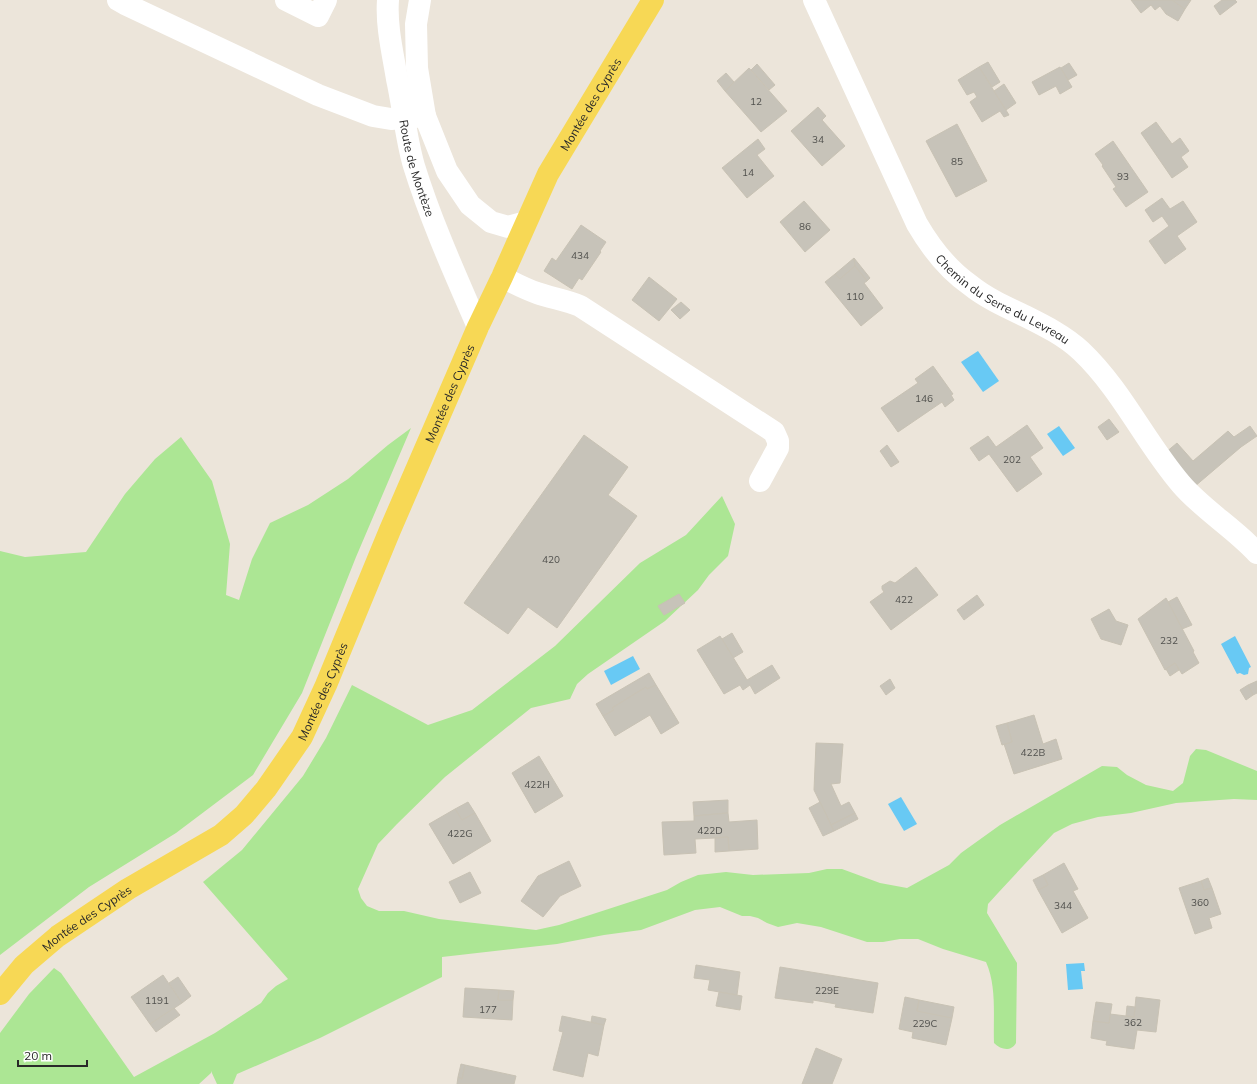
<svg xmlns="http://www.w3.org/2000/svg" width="1257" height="1084" font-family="Mulish,sans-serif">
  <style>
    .green { fill: #ace694 }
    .water { fill: #68c9f4 }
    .building { fill: #c7c3b9; stroke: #c8c2b4 }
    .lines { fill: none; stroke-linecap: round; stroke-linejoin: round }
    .minor { stroke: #fff; stroke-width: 22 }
    .major { stroke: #f7d855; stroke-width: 22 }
    .labels { text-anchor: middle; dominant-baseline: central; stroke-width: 3; stroke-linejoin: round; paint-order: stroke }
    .number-label { font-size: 10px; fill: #50504d }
    .street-label { font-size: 12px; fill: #292929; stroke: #fff }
  </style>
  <rect width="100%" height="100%" fill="#ece5da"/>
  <!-- green -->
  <g class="green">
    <polygon points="411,428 356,557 302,693 253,775 176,833 89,887 0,955 0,551 25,557 86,552 125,494 155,459 181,437 212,481 230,544 226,595 239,600 252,559 270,523 308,505 348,479 388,445"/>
    <path d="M722,496L735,524L728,556L709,575L698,590L665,621L588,674L577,684L570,699L531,708L445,777L397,824L378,844L358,889L361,898L367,906L379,911H404L439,919L536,930L559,925L667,890L681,882L698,875L726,872L753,875L809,873L827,869H842L880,883L907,888L949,865L961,853L1000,825L1102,766L1117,767L1127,775L1146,785L1173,791L1183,783L1190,756L1196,749L1206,750L1257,771V800L1234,799L1176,803L1131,813L1098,817L1072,824L1054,833L1037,851L998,893L988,904L987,913L1017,963L1016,1043C1011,1052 1001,1050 994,1043C993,1016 997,987 986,962L943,949L918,939H900L883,942H867L821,927L797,923L778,927L767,923L758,918L750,916H742L720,907L695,910L641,930L604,935L557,944L442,957V977L320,1038L237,1074L233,1084H217L211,1071V1073L199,1084H0V1033L29,994L54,968L61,973L134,1077L215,1033L261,1003L268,993L276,986L288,979L203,882L242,850L303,776L326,738L352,685L428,725L472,710L555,646L640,563L686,535Z"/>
  </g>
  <!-- water -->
  <g class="water">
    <polygon points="978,351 999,381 983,392 961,362"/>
    <polygon points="1059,426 1075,448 1063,456 1047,434"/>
    <polygon points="1235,636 1251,667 1249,668 1248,674 1244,675 1240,673 1237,674 1221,644"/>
    <polygon points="633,656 640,669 611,685 604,671"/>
    <polygon points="901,797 917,824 904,831 888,804"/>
    <polygon points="1084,963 1085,971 1081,971 1083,989 1068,990 1066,964"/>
  </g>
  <!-- building -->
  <g class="building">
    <polygon points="1131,0 1172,0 1185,9 1178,21 1166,14 1160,6 1155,10 1151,5 1141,13"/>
    <polygon points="1172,0 1191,0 1185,9"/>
    <polygon points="1222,0 1235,0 1237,2 1220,15 1214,6"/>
    <polygon points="988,62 1000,82 992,87 979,67"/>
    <polygon points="1069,63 1077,75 1068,80 1061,68"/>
    <polygon points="757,64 775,85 769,90 751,70"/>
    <polygon points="979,67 1009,115 1004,117 1000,111 982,122 970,102 977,97 974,92 967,95 958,80"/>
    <polygon points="1060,67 1072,87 1060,94 1056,86 1039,95 1032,82"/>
    <polygon points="749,68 787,111 761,132 725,91"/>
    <polygon points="726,73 734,82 725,91 717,81"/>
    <polygon points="1004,84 1016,103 1006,110 994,91"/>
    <polygon points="818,107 826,116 822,120 845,146 822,166 791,131"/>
    <polygon points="1156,122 1172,144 1180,138 1189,151 1181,157 1188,167 1172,178 1141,133"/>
    <polygon points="957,124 987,181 956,197 926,141"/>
    <polygon points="758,139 765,149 757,155 774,176 747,198 722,168"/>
    <polygon points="1113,141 1148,192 1126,207 1113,189 1116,187 1102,166 1103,165 1095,154"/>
    <polygon points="1162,198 1170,209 1183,201 1197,222 1177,236 1186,249 1165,264 1149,241 1169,226 1162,216 1153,222 1145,210"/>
    <polygon points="804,201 830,230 805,252 780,222"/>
    <polygon points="581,225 606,242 600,251 601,252 582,280 579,278 572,289 544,271 552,258 556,261"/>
    <polygon points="854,258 855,266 840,279 835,274"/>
    <polygon points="854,258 870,278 867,281 855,266"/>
    <polygon points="855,266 867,281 864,283 883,308 861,326 825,282 835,274 840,279"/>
    <polygon points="649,277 677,299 659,321 632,300"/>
    <polygon points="681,302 690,310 680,319 671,310"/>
    <polygon points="933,366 953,394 951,395 954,400 945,407 942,402 898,432 881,408 918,383 915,379"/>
    <polygon points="1109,419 1119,432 1107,440 1098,427"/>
    <polygon points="1027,425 1043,448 1030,457 1042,474 1017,492 989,454 979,461 970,448 988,436 996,447"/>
    <polygon points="1250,426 1257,436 1241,447 1194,487 1165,453 1177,443 1193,461 1228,431 1234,437"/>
    <polygon points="584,435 628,467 608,495 637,516 557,628 528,607 508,634 464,603"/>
    <polygon points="887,445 899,462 891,467 880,451"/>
    <polygon points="916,567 938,595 891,630 870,602 884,592 882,589 882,586 890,581 895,583"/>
    <polygon points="679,594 685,603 664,615 658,606"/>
    <polygon points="977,595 984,605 964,620 957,610"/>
    <polygon points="1177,597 1192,625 1182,629 1168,602"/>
    <polygon points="1166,598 1194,651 1193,652 1199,663 1182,674 1175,663 1165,670 1138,619"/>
    <polygon points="1109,609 1116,621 1128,625 1121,645 1101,639 1091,619"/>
    <polygon points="732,633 743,652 733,658 722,639"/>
    <polygon points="720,636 747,680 772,665 780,678 755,694 750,685 743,690 740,685 724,694 697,650"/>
    <polygon points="1175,663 1179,670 1170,676 1166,669"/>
    <polygon points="649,673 656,685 647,689 646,687 612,708 614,710 603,716 596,704"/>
    <polygon points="890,679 895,688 886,695 880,686"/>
    <polygon points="1257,681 1257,693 1253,695 1248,685"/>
    <polygon points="656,685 679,723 661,734 650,715 615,736 603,716 614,710 612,708 646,687 647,689"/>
    <polygon points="1248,685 1253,695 1246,700 1240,690"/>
    <polygon points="1034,715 1043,744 1056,739 1062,759 1014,774 1004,744 1012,742 1007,723"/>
    <polygon points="1007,723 1012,742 1002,745 996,726"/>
    <polygon points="816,743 843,744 840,783 831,784 841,806 849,802 855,813 831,825 814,790"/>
    <polygon points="539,756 563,796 535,813 512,773"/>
    <polygon points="728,800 728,813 694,816 693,802"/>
    <polygon points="468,802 475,813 462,820 455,809"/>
    <polygon points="820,802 834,831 823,836 809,808"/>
    <polygon points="455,809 462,820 475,813 491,841 453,864 429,824"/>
    <polygon points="728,813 729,822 757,820 758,849 729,851 728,837 715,838 695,839 696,853 664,855 662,822 694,821 694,816"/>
    <polygon points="855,813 858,819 834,831 831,825"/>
    <polygon points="728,837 729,851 715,852 715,838"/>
    <polygon points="569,861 581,886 560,896 543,917 521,901 538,876"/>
    <polygon points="1064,863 1078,889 1073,891 1088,918 1062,933 1038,890 1048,885 1043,875"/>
    <polygon points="470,872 481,893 460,903 449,882"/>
    <polygon points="1043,875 1048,885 1038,890 1033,880"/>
    <polygon points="1208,878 1212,888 1204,890 1201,881"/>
    <polygon points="1201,881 1204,890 1212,888 1221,914 1209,918 1212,928 1195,934 1179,888"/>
    <polygon points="696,965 740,972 737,995 708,990 710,980 694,978"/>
    <polygon points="780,967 878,983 873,1013 835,1007 836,1004 813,1000 813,1003 775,998"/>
    <polygon points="163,975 182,1003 150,1024 131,997"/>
    <polygon points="178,977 191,996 182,1003 169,983"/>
    <polygon points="465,988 499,990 498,1000 513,1000 512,1020 463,1017"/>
    <polygon points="499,990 514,991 513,1000 498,1000"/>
    <polygon points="719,992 742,996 740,1010 716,1006"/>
    <polygon points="905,997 919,1000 917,1011 952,1018 946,1045 912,1038 913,1032 899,1029"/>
    <polygon points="1136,997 1160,1000 1156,1032 1137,1030 1134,1049 1106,1045 1107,1041 1091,1038 1093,1021 1109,1023 1110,1014 1134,1017"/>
    <polygon points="919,1000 954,1007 952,1018 917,1011"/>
    <polygon points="1096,1002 1112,1004 1109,1023 1093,1021"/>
    <polygon points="1127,1006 1135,1007 1134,1017 1126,1016"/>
    <polygon points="174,1008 180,1015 156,1032 150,1024"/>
    <polygon points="562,1016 604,1025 598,1056 588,1053 583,1077 553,1070 563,1032 559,1031"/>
    <polygon points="592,1016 606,1019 604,1025 591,1022"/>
    <polygon points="816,1048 842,1059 832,1084 802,1084"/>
    <polygon points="461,1064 465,1065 462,1079 458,1077"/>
    <polygon points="465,1065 516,1076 514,1084 457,1084 458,1077 462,1079"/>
  </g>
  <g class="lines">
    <!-- minor -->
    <g class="minor">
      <polyline points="118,0 125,4 318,95 373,116 391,119 425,116"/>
      <polyline points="286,0 318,16 326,0"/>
      <path id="s1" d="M388,0C386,26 393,54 397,79C403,106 406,139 414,166C431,221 455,274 478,327"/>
      <polyline points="420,0 416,24 417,68 425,116 447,171 470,205 491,222 508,227 526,222"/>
      <path id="s2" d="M814,0L917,224C931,248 947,269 970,285C986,298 1006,307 1025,316C1045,326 1065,336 1081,351C1122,390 1145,442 1181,484C1202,509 1234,528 1257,553"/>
      <path d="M502,277C514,283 525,289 537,293C551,298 566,300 580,306L774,432L778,441V448L760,481"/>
    </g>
    <!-- major -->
    <path class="major" id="s3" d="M0,994L24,965L58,936L128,889L221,835L244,815L266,789L302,737L326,685L390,530L478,327L502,277L548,174L653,0"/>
  </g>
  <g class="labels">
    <!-- number labels -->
    <g class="number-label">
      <text x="756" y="101">12</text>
      <text x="818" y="139">34</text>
      <text x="957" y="161">85</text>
      <text x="748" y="172">14</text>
      <text x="1123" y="176">93</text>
      <text x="805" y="226">86</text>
      <text x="580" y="255">434</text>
      <text x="855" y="296">110</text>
      <text x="924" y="398">146</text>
      <text x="1012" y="459">202</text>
      <text x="551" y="559">420</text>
      <text x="904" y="599">422</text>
      <text x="1169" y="640">232</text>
      <text x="1033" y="752">422B</text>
      <text x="537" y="784">422H</text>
      <text x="710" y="830">422D</text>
      <text x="460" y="833">422G</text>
      <text x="1200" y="902">360</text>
      <text x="1063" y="905">344</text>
      <text x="827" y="990">229E</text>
      <text x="157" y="1000">1191</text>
      <text x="488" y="1009">177</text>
      <text x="1133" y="1022">362</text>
      <text x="925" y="1023">229C</text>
    </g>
    <!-- street labels -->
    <g class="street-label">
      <text stroke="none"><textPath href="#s3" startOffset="1098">Montée des Cyprès</textPath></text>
      <text stroke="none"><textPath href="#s1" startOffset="171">Route de Montèze</textPath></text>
      <text stroke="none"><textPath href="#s2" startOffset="363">Chemin du Serre du Levreau</textPath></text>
      <text stroke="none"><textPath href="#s3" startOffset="776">Montée des Cyprès</textPath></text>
      <text stroke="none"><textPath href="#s3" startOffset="452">Montée des Cyprès</textPath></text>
      <text stroke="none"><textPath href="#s3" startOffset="116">Montée des Cyprès</textPath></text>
    </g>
  </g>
  <!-- scale -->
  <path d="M18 1060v6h69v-6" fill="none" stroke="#292929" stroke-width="2"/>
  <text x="24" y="1060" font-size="12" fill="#292929" stroke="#ffffff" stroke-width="3" paint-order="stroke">20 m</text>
</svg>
